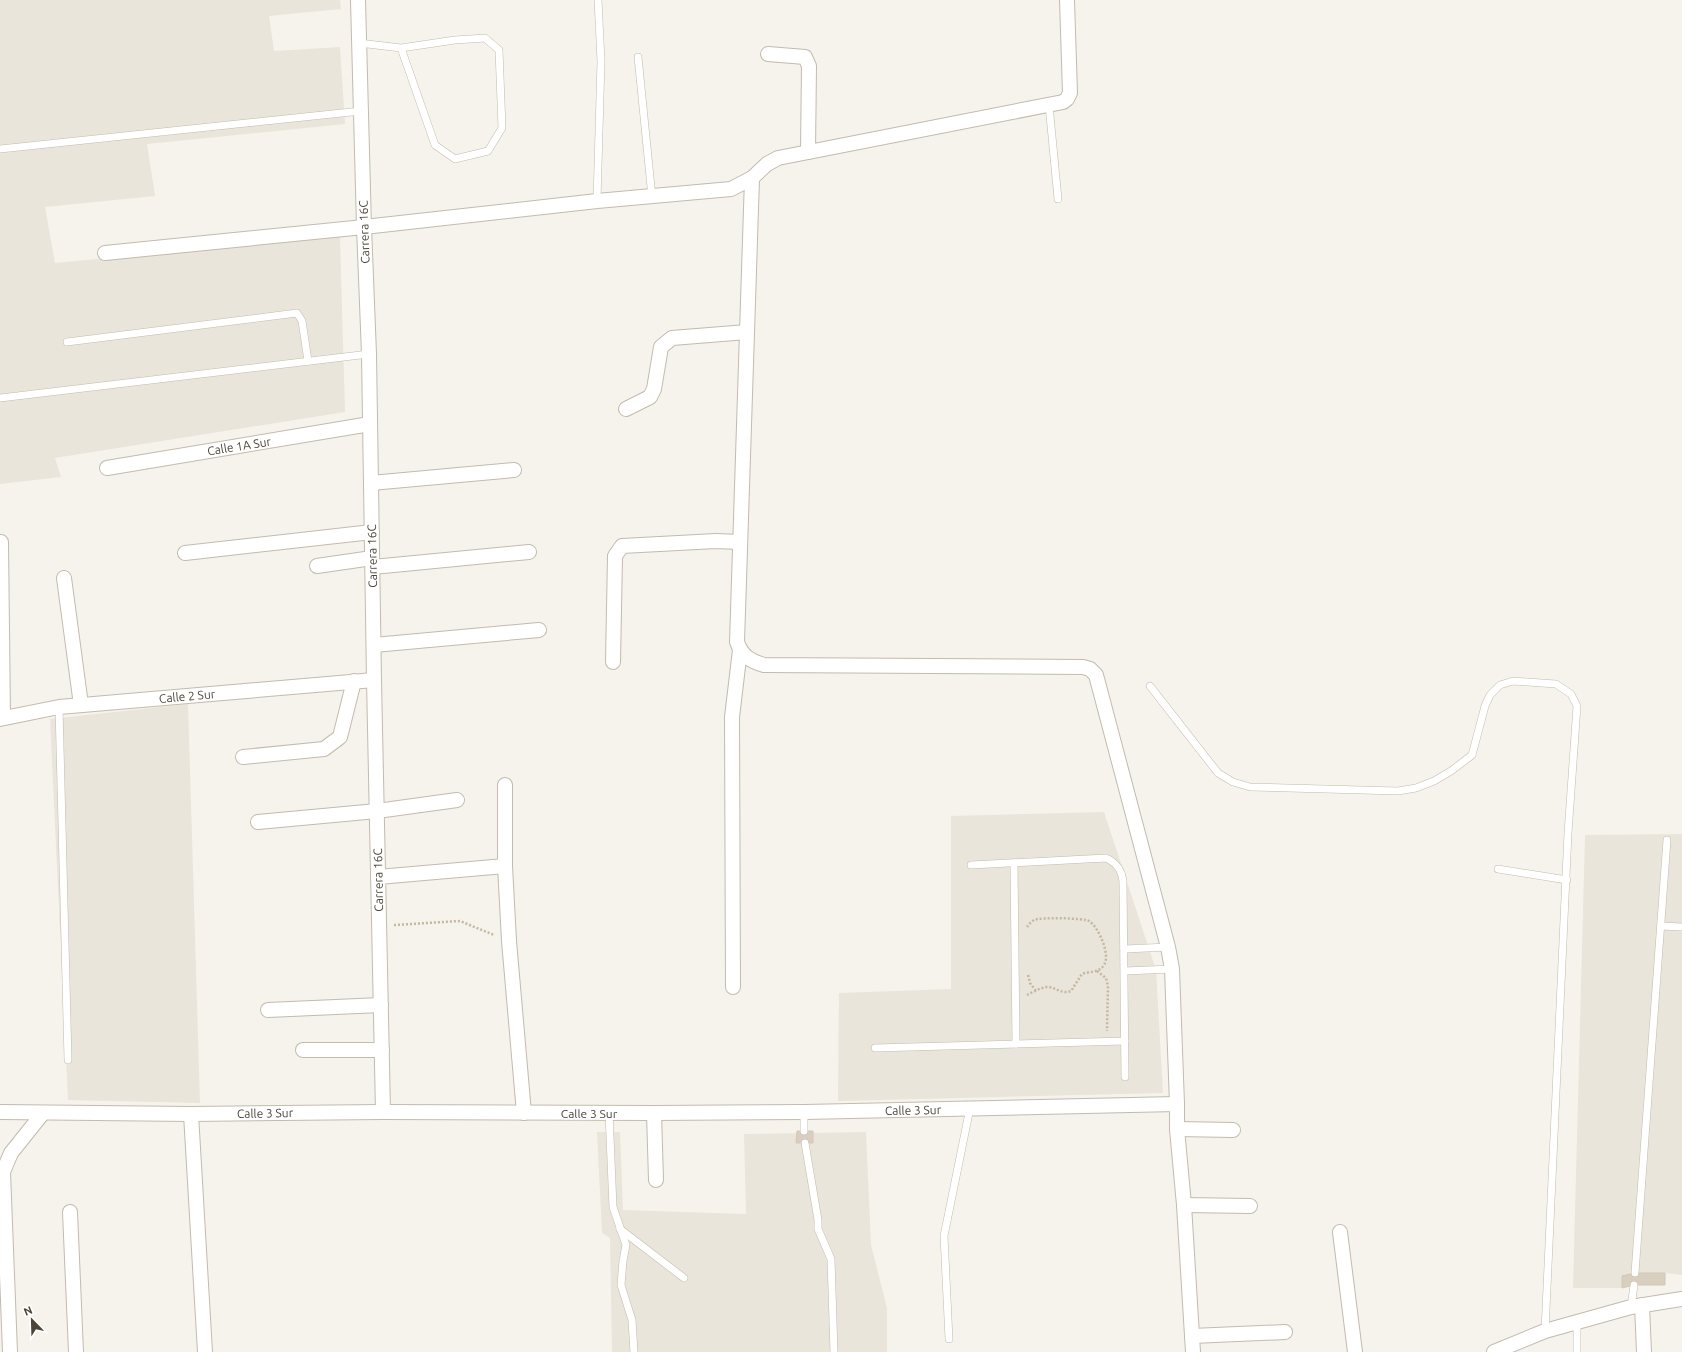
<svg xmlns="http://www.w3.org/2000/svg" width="1682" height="1352" font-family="Ubuntu,sans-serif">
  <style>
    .residential { fill: #eae5da }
    .building { fill: #d8cfc1; stroke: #d3c7b4 }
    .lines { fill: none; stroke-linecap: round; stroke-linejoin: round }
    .service-casing { stroke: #c2bbae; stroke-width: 8 }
    .minor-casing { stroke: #c2bbae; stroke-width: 16 }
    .path { stroke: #c4b79f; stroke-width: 2.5; stroke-dasharray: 2 2; stroke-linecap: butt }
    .service { stroke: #fff; stroke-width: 7 }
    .minor { stroke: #fff; stroke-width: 14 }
    .labels { text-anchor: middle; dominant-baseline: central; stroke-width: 3; stroke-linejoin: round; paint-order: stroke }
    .street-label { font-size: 12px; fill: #4b4439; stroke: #fff }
  </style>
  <rect width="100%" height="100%" fill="#f6f3ec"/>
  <!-- residential -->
  <g class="residential">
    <polygon points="0,0 340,0 341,9 269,16 274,51 340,47 345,124 147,144 155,196 45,207 55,263 340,236 345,412 55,458 61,477 0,484"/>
    <polygon points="188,704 200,1103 68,1100 50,719"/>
    <polygon points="1104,812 1156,970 1163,1093 838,1101 839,993 951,989 951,816"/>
    <polygon points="1682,834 1682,1275 1665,1273 1622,1288 1573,1288 1585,835"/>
    <polygon points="597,1132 620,1132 623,1210 746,1214 744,1134 866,1132 871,1245 887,1308 887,1352 612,1352 610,1238 602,1233"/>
  </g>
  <!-- building -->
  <g class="building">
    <polygon points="797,1131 813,1131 813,1143 796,1143"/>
    <polygon points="1635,1273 1665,1273 1665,1285 1634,1285 1622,1288 1622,1276"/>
  </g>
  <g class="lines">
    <!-- service casing -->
    <g class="service-casing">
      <g id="service">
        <polyline points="359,43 401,48 455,40 485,38 499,50 502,128 488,151 455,159 435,145 401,48"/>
        <polyline points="638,57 652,197"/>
        <polyline points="1049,105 1058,199"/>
        <polyline points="0,149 361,111"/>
        <polyline points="597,201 601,61 598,0"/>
        <polyline points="67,342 297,313 302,321 308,361"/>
        <polyline points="0,398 369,354"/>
        <polyline points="1150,686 1218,773 1233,782 1250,787 1398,791 1416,788 1434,781 1451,771 1472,755 1485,706 1490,695 1500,685 1513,681 1556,684 1571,694 1577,706 1568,833 1545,1331"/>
        <polyline points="59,707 68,1060"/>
        <polyline points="1014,864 1016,1044"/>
        <path d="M971,865L1106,858C1117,863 1122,870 1123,882L1125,1077"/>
        <polyline points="1498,869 1567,880"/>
        <polyline points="1661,926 1682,927"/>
        <polyline points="1125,949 1168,947"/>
        <polyline points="1125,971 1172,969"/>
        <polyline points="875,1048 1125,1041"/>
        <polyline points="804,1112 804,1131"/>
        <polyline points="609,1113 613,1207 626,1245 623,1261 621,1285 632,1320 634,1352"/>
        <polyline points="805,1143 818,1220 818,1229 831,1259 834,1352"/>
        <polyline points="620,1229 684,1278"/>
        <polyline points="1635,1273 1667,840"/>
        <polyline points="1631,1307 1634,1285"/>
        <polyline points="1577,1322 1577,1352"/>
        <polyline points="949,1339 944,1236 970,1108"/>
      </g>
    </g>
    <!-- minor casing -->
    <g class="minor-casing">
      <g id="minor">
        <polyline points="358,0 364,227 369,354 374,680 383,1112"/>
        <polyline points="768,54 805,57 809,66 808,152"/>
        <path d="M752,178L737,642C742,656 750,661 764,665L1083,667L1090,669L1096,675L1168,947L1172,969L1177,1104V1129L1184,1205L1193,1352"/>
        <polyline points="105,253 364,227 597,201 731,189 752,178 767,164 778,158 1063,102 1067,99 1070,93 1067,0"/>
        <polyline points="626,409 650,397 654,389 661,347 672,338 747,332"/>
        <polyline points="107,468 370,424"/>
        <polyline points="371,483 514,470"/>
        <polyline points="1,542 3,718"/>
        <polyline points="185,553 372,532"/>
        <polyline points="317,566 372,558"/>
        <polyline points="373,567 529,552"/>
        <polyline points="64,578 81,705"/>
        <polyline points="374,645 539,630"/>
        <polyline points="613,662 615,556 622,546 716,541 740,542"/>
        <polyline points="0,719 59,707 374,680"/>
        <polyline points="243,757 324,749 340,737 354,681"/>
        <polyline points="505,785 505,866 509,941 524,1113"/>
        <polyline points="258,822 377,811 457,800"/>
        <polyline points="378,877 505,866"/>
        <polyline points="733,987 732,717 740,650"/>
        <polyline points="268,1010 381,1005"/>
        <polyline points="303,1050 382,1050"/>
        <polyline points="0,1112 191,1114 383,1112 654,1113 804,1112 1177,1104"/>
        <polyline points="654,1113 656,1180"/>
        <polyline points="191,1114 205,1352"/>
        <polyline points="1177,1129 1233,1130"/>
        <polyline points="1184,1205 1250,1206"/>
        <polyline points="70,1212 76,1352"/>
        <polyline points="1340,1232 1355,1352"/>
        <polyline points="1642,1305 1644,1352"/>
        <polyline points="1192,1336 1285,1332"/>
        <polyline points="10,1352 3,1172 11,1153 43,1113"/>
        <polyline points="1494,1352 1545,1331 1631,1307 1682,1299"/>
      </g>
    </g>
    <!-- path -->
    <g class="path">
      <polyline points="394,925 460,921 494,935"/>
      <polyline points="1097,971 1106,978 1108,986 1107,1031"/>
      <polyline points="1028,975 1030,983 1036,991"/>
      <path d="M1027,995C1033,992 1040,988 1046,987C1055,986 1061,995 1071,991L1082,974C1090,971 1099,973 1104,965C1111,955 1098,926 1089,921C1083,918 1040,917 1034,920C1031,922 1029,924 1027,927"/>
    </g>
    <!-- service -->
    <use href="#service" class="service"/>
    <!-- minor -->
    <use href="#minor" class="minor"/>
  </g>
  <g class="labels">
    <!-- street labels -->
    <g class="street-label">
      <text transform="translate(364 232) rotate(-92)">Carrera 16C</text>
      <text transform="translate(239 446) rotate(-9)">Calle 1A Sur</text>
      <text transform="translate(372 556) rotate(-91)">Carrera 16C</text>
      <text transform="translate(187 696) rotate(-5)">Calle 2 Sur</text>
      <text transform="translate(378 880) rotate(-91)">Carrera 16C</text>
      <text transform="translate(913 1110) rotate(-1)">Calle 3 Sur</text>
      <text transform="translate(265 1113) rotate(-1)">Calle 3 Sur</text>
      <text x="589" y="1113">Calle 3 Sur</text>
    </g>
  </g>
  <!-- north arrow -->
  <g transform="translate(32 1320) rotate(337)" stroke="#ffffff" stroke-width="3" paint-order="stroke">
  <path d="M0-3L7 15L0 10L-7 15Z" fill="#4b4439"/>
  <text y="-6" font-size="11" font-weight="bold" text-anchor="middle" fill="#4b4439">N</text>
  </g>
</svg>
